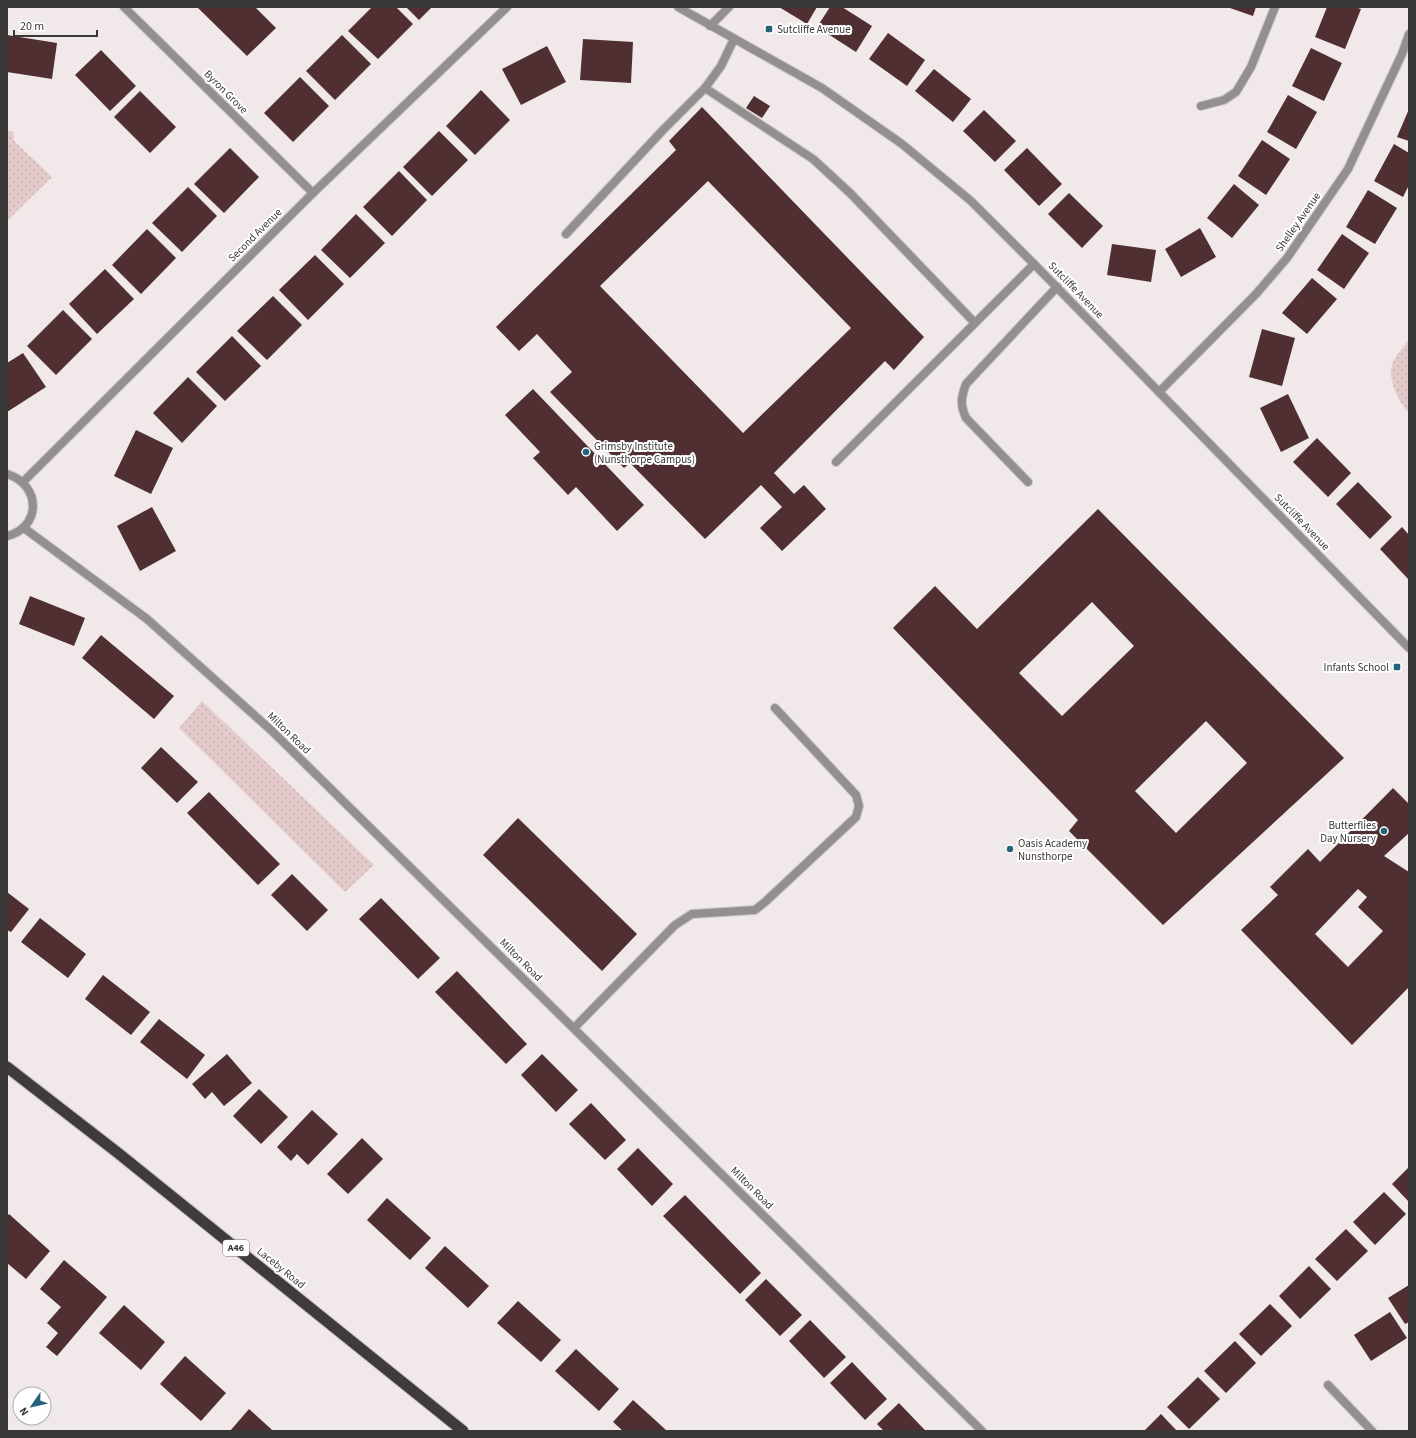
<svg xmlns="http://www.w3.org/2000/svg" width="1416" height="1438" font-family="'Source Sans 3',sans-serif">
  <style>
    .grass { fill: url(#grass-dots) }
    .building { fill: #4f2f32; fill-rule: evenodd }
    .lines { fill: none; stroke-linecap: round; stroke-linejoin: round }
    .service-casing { stroke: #ccc5c5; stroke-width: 10 }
    .minor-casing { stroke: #ccc5c5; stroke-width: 10 }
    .tertiary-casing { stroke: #ccc5c5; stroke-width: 10 }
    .trunk-casing { stroke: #ccc5c5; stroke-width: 13 }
    .service { stroke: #938f8f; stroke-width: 8 }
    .minor { stroke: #938f8f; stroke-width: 8 }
    .tertiary { stroke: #938f8f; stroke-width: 8 }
    .trunk { stroke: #403a3a; stroke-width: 11 }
    .poi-dot { fill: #256379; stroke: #fff; stroke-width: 1.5 }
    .labels { text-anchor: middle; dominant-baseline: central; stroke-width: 4; stroke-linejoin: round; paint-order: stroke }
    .shield { fill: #fff; stroke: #757373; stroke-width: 1 }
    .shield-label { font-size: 10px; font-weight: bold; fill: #3a3737 }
    .poi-label { font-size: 11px; fill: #3a3737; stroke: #fff; text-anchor: start }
    .street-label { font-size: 11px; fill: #3a3737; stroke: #fff }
  </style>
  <defs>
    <pattern id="grass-dots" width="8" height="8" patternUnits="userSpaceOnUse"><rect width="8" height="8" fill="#e5cacb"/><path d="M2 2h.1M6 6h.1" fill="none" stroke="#c5aeaf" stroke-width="1.8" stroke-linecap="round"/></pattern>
  </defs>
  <rect width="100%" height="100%" fill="#f1e9e9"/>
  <!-- grass -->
  <g class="grass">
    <polygon points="7,131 13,131 14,141 52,177 7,221"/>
    <path d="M1409,339V413C1399,403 1386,377 1393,362C1397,354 1404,346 1409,339Z"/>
    <polygon points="202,701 374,865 345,892 179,728"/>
  </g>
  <!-- building -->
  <g class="building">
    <polygon points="197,7 255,7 276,28 247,56"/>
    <polygon points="372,7 396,7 413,24 378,59 348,31"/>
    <polygon points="406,7 432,7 419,20"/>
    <polygon points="779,7 817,7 807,24"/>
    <polygon points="830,7 842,7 872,26 856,52 817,27"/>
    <polygon points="1227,7 1256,7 1253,16"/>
    <polygon points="1327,7 1355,7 1361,9 1345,49 1315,37"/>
    <polygon points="888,33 925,60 907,86 869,59"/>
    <polygon points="7,35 57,43 52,79 7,72"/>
    <polygon points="342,35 371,64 335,100 306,71"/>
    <polygon points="583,39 633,42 631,83 580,80"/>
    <polygon points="547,46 566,82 521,105 502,69"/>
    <polygon points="1311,48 1342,63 1324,101 1292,86"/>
    <polygon points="101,50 136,86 110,111 75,75"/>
    <polygon points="934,69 971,99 953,122 915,91"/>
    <polygon points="300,77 329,106 293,142 264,113"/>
    <polygon points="481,90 510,120 475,155 446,126"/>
    <polygon points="140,91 176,127 150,153 114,117"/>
    <polygon points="1288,95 1317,112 1296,149 1267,132"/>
    <polygon points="754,96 770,106 762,118 746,108"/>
    <path d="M702,107L924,337L894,370L885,361L774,473L794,494L804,485L826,509L782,551L760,528L782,507L761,485L705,539L630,463L624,468L550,392L572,372L537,334L519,351L496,327L676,150L669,141ZM708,181L851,328L743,433L600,286Z"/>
    <polygon points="1409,109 1409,141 1397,137"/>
    <polygon points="984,110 1016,141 995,162 963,131"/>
    <polygon points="439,131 468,160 432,196 403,167"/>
    <polygon points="1262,140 1290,159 1266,195 1238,176"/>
    <polygon points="1394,144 1409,153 1409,185 1403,197 1374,181"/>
    <polygon points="230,148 259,177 224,213 194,184"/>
    <polygon points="1027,148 1062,184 1039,206 1004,170"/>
    <polygon points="399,171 427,200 392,236 363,207"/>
    <polygon points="1234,184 1259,205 1232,238 1207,218"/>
    <polygon points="188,187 217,216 182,252 152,223"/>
    <polygon points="1368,190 1397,208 1375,244 1346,227"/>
    <polygon points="1069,193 1103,226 1082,248 1048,214"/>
    <polygon points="356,214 385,243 350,278 321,250"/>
    <polygon points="1200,228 1216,257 1181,277 1165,249"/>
    <polygon points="147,229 176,258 141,294 112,265"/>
    <polygon points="1342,234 1369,253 1344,289 1317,270"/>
    <polygon points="1112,244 1156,250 1151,282 1107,275"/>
    <polygon points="315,255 344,284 308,320 279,290"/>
    <polygon points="105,269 134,299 97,334 69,304"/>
    <polygon points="1312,278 1337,299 1307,334 1282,313"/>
    <polygon points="273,296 302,325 267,360 237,331"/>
    <polygon points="63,310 92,339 56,375 27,346"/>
    <polygon points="1262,329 1295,338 1282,386 1249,377"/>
    <polygon points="232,336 261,366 225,401 196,372"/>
    <polygon points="23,353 46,387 7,412 7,363"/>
    <polygon points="188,377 217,406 182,443 153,413"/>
    <polygon points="533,389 644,505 617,531 576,487 568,495 533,458 540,452 505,415"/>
    <polygon points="1288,394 1309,438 1281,452 1260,408"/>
    <polygon points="136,430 173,448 151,494 114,476"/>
    <polygon points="1317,438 1351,473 1328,497 1293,462"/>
    <polygon points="1358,482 1392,517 1370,539 1336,504"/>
    <polygon points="152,507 176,551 140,571 117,526"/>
    <path d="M1098,509L1344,758L1163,925L1069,831L1078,820L893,628L935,586L977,629ZM1092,602L1134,646L1062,716L1019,673ZM1206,721L1247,763L1176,833L1135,791Z"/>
    <polygon points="1402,527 1409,535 1409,580 1380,549"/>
    <polygon points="30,596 85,618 74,646 19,624"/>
    <polygon points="101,635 174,696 154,719 82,658"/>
    <polygon points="161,747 198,782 177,803 141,768"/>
    <path d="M1393,788L1409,804V833L1384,856L1409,872V987L1352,1045L1241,930L1278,895L1270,887L1308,849L1320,862ZM1358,889L1367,897L1358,907L1383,931L1348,967L1315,934Z"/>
    <polygon points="209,792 280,864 258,885 187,813"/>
    <polygon points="518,818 637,934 602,971 483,855"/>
    <polygon points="292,874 328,910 307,931 271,895"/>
    <polygon points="7,892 29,909 11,932 7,930"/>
    <polygon points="381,898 440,958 418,979 359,919"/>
    <polygon points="40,918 86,954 68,978 21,942"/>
    <polygon points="457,971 527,1044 506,1064 435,992"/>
    <polygon points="103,975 150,1012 131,1035 85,999"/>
    <polygon points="159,1019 205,1055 187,1079 140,1042"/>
    <polygon points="227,1054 252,1083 224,1106 212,1092 205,1099 192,1084"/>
    <polygon points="542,1054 578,1090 556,1112 521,1075"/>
    <polygon points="259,1089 288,1117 261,1144 233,1116"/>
    <polygon points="591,1103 626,1140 605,1160 569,1124"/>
    <polygon points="312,1110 338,1134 308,1165 297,1154 291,1161 277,1147"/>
    <polygon points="362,1138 383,1159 348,1194 327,1174"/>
    <polygon points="638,1148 673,1184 652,1206 617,1169"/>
    <polygon points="1409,1167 1409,1202 1392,1184"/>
    <polygon points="1384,1192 1406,1214 1375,1245 1353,1222"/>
    <polygon points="685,1195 761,1273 740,1294 663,1216"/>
    <polygon points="387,1198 431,1238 410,1260 367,1220"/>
    <polygon points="9,1214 50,1251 26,1279 7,1263 7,1216"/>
    <polygon points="1346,1229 1368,1251 1337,1281 1315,1259"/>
    <polygon points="445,1246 489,1286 468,1308 425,1268"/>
    <polygon points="64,1260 107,1297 57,1356 46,1347 58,1333 47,1323 61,1307 40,1289"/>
    <polygon points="1309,1266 1331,1289 1300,1319 1279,1296"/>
    <polygon points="766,1279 802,1315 780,1336 745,1300"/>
    <polygon points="1409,1285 1409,1322 1405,1324 1388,1298"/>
    <polygon points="518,1301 561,1340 541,1362 497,1323"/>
    <polygon points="1270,1304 1292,1326 1261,1356 1239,1334"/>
    <polygon points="124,1305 165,1342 141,1370 99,1333"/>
    <polygon points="1390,1312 1407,1338 1371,1361 1354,1335"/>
    <polygon points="810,1320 846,1357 824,1378 789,1341"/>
    <polygon points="1235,1341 1256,1363 1226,1393 1204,1371"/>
    <polygon points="576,1349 619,1389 599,1411 555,1371"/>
    <polygon points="185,1356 226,1393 201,1421 160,1384"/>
    <polygon points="852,1362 887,1399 865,1420 830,1383"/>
    <polygon points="1198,1377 1220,1399 1189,1429 1167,1407"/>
    <polygon points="633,1400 654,1419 667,1431 623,1431 613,1422"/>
    <polygon points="899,1403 919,1424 926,1431 884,1431 877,1424"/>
    <polygon points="249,1409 270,1428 273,1431 230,1431"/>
    <polygon points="1161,1414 1177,1431 1144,1431"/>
  </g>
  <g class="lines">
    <!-- service casing -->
    <g class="service-casing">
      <g id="service">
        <polyline points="710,26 729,7"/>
        <polyline points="705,88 813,159 850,193 975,323"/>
        <polyline points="1201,106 1224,100 1236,92 1251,67 1275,7"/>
        <polyline points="566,234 663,130 705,88 721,66 734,39"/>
        <polyline points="836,462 1034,264"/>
        <path d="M1028,482L966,418C960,405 961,398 966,384L1057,287"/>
        <polyline points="574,1028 675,925 692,914 755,910 765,902 856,817 859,806 856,795 775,708"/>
      </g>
    </g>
    <!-- minor casing -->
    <g class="minor-casing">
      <g id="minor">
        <polyline points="124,7 313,193"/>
        <polyline points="1159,392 1256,294 1287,258 1348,169 1402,54 1409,34"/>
        <polyline points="24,528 147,619 272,731 982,1431"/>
        <polyline points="1328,1385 1372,1431"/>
      </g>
    </g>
    <!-- tertiary casing -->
    <g class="tertiary-casing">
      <g id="tertiary">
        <polyline points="678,7 822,88 902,144 971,201 1034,264 1409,648"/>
        <path d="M7,474C42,485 41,528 7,536"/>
        <polyline points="23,482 313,193 507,7"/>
      </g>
    </g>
    <!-- trunk casing -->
    <g class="trunk-casing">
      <polyline id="trunk" points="7,1067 118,1153 463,1431"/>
    </g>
    <!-- service -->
    <use href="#service" class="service"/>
    <!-- minor -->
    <use href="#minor" class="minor"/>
    <!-- tertiary -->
    <use href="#tertiary" class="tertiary"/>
    <!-- trunk -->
    <use href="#trunk" class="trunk"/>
  </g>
  <!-- markers -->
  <g class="poi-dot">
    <rect x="765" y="25" width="8" height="8" rx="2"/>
    <circle cx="586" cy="452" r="4"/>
    <rect x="1393" y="663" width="8" height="8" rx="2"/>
    <circle cx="1384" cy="831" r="4"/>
    <circle cx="1010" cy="849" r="4"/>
  </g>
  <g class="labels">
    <!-- shield labels -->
    <rect class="shield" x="223" y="1240" width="26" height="16" rx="3"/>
    <g class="shield-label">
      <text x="236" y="1248">A46</text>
    </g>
    <!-- poi labels -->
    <g class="poi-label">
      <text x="777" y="29">Sutcliffe Avenue</text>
      <text x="594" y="446">Grimsby Institute<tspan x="594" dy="13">(Nunsthorpe Campus)</tspan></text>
      <text x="1389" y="667" text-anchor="end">Infants School</text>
      <text x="1376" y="825" text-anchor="end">Butterflies<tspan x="1376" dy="13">Day Nursery</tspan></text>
      <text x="1018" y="843">Oasis Academy<tspan x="1018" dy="13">Nunsthorpe</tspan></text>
    </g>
    <!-- street labels -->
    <g class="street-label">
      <text transform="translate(226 92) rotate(45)">Byron Grove</text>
      <text transform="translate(1298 222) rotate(-55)">Shelley Avenue</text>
      <text transform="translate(255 235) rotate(-45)">Second Avenue</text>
      <text transform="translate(1076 290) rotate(46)">Sutcliffe Avenue</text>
      <text transform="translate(1302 522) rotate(46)">Sutcliffe Avenue</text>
      <text transform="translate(289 733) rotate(44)">Milton Road</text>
      <text transform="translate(521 960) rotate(45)">Milton Road</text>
      <text transform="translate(752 1188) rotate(45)">Milton Road</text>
      <text transform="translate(281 1268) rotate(39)">Laceby Road</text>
    </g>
  </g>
  <!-- border -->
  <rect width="1416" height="1438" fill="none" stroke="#3a3737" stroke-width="16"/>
  <!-- north arrow -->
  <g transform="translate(32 1406) rotate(236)"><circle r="19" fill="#ffffff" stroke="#b0afaf"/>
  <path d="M0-3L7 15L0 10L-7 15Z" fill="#256379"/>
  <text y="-6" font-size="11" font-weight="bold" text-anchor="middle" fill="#3a3737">N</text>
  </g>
  <!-- scale -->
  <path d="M14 30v6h83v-6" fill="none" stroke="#3a3737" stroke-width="2"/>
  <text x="20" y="30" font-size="12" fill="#3a3737" stroke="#ffffff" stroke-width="3" paint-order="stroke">20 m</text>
</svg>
